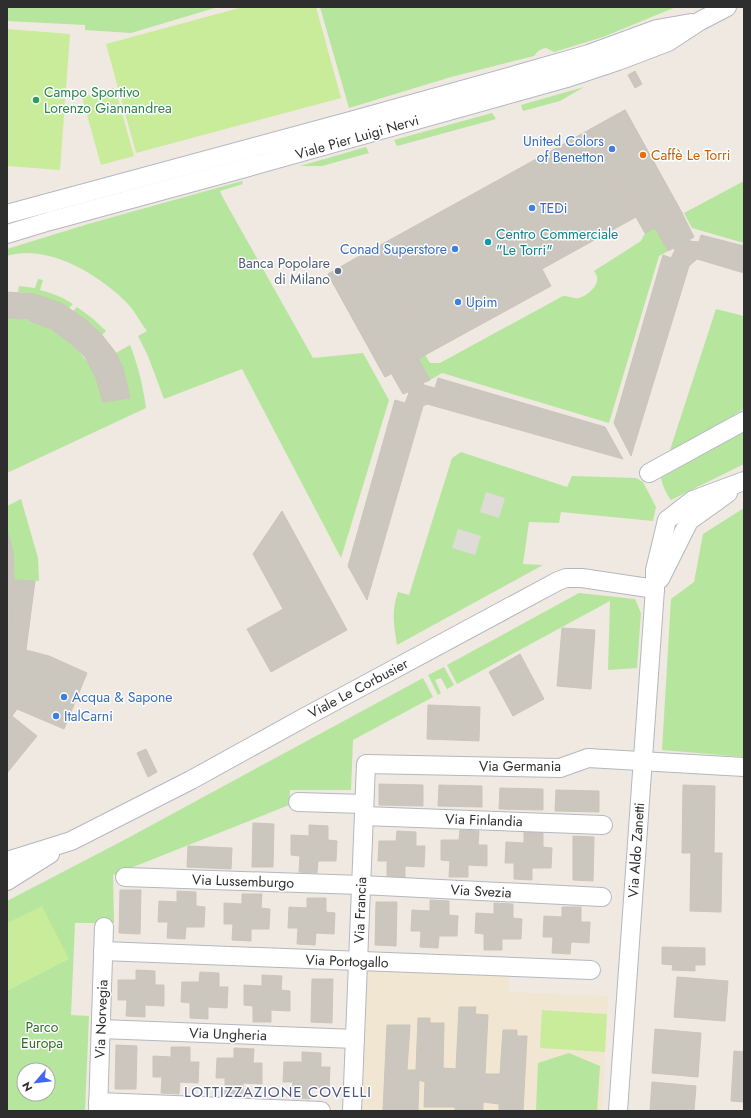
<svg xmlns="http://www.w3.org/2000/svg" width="751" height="1118" font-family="Jost,sans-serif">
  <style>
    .education { fill: #f0e6d1 }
    .green { fill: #b6e59e; fill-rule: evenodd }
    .pitch { fill: #c9ec9a }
    .plaza { fill: #dfdcd8 }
    .building { fill: #cbc7bf; stroke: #cbc5ba }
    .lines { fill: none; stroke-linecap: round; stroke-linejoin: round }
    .minor-casing { stroke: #b4b7c1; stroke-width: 20 }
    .minor { stroke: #fff; stroke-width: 18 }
    .leisure-dot { fill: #2e9e5b; stroke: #fff; stroke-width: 1.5 }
    .shop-dot { fill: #3f7fe0; stroke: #fff; stroke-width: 1.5 }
    .food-dot { fill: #e8710a; stroke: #fff; stroke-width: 1.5 }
    .culture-dot { fill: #0f9aa8; stroke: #fff; stroke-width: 1.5 }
    .service-dot { fill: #5c6f8a; stroke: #fff; stroke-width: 1.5 }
    .labels { text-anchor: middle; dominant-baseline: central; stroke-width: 3; stroke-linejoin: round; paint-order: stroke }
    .leisure-label { font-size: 14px; fill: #27864d; stroke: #fff; text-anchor: start }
    .street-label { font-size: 14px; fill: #2e2e2e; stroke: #fff }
    .shop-label { font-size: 14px; fill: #366cbe; stroke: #fff; text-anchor: start }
    .food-label { font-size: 14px; fill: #c56008; stroke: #fff; text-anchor: start }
    .culture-label { font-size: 14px; fill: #0d838f; stroke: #fff; text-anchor: start }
    .service-label { font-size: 14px; fill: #4e5e75; stroke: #fff; text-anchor: end }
    .park-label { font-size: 14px; fill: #2c6e1b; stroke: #fff }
    .neighbourhood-label { font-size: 15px; letter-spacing: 1px; fill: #4d5680; stroke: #fff }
  </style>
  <rect width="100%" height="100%" fill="#efe9e1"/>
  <!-- education -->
  <polygon class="education" points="366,970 509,974 509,992 608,996 602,1111 362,1111"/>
  <!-- green -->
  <g class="green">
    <polygon points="7,7 218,7 131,33 85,30 85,25 7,21"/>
    <path d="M320,7H676L603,37L554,52L546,48C540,49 538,51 534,56L451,77L349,108Z"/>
    <polygon points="584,87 560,101 523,111 521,105"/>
    <polygon points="492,113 496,119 397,146 394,140"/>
    <polygon points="366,147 369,153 322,166 300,166"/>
    <path d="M242,181L243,184L220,191L222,196L313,358L363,353L389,400L341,558L242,369L164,399L148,356L138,336L147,331C140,322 135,311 127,303C100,275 47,243 7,256V249L88,224Z"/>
    <polygon points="744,181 744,243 692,228 684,213"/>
    <path d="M655,228L668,251L659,256L609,423L442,373L430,380L418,358L425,355L430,363H440L563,296C569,296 574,299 579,298C587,296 599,286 597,277C597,275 595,273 594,271L641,241L645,233Z"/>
    <path d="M38,279L43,280L40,290C52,293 62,297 73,304L69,308L63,304L35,294L18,292L19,286L35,288Z"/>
    <polygon points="77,307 92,318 106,331 102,335 86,320 73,311"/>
    <polygon points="716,309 744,316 744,409 669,453"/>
    <path d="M7,318C14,319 22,318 28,320C57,328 85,351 96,378C100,386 101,394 104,402L130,398L123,368L116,353L130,345C138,365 143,386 146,408L7,473Z"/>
    <path d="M744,431V464L671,500C666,493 663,487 661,478Z"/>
    <path d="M461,452L567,487L572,476L636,478L643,482L656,507L653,521L561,512L559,523L529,522L523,564L543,565L397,645C394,625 391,612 398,592L409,595L452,458Z"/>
    <polygon points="21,499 38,558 39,581 14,580 13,552 7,529 7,506"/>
    <polygon points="744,508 744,757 662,750 671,599 694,582 703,534"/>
    <polygon points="579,593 635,599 641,613 637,668 608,670 610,601 457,684 447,665"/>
    <polygon points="444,667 454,685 447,689 441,678 435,680 441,693 438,695 428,675"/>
    <path d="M423,678L433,697L353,740L351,790H290L289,805L113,875L114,923H75L71,1015L89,1016L85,1111H7V901L126,839ZM24,1070H48V1094H24Z"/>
    <polygon points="569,1053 600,1066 597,1111 536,1111 538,1063"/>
  </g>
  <!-- pitch -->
  <g class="pitch">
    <polygon points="243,7 316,7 341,98 136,153 106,44"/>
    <polygon points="7,29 70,34 60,170 7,166"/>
    <polygon points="115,88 134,156 101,165 82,97"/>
    <polygon points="42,906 69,959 7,991 7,923"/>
    <polygon points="542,1010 607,1014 605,1052 540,1048"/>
  </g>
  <!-- plaza -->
  <g class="plaza">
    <polygon points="486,492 505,498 499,518 480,512"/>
    <polygon points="458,529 481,536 475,555 452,548"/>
  </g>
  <!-- building -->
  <g class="building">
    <polygon points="635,71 642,84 635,88 628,75"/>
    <polygon points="625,110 682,213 645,233 636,217 542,269 551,286 385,377 328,274"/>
    <polygon points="625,110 682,213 645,233 589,130"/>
    <polygon points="682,213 694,237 689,240 690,241 699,242 701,235 744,246 744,273 697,259 689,266 631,456 614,423 663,255 671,258 675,250 674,248 668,251 655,228"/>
    <polygon points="370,250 427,353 385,377 328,274"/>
    <polygon points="7,292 35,294 63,304 86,320 102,335 116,353 123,368 130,398 103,402 96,378 85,357 69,342 51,329 31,321 27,319 7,318"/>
    <polygon points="418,358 430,380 423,383 424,385 435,388 438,378 605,427 623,459 427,404 423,406 367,600 348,566 395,400 405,403 409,393 408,392 403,394 391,373"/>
    <polygon points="282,511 347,630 271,672 247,629 283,609 253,554"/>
    <polygon points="7,529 13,552 14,580 11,638 7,649"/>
    <polygon points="14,580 35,581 26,650 49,656 87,673 64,729 17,709 12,716 37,736 7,773 7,649 11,638"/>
    <polygon points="562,628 595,630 591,689 557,686"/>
    <polygon points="520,654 544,699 513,716 489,672"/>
    <polygon points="428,705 480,707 479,741 427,739"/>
    <polygon points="146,749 157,772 148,777 137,753"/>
    <polygon points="379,784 423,785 423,806 379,805"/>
    <polygon points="439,785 482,786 482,807 438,806"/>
    <polygon points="683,785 715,786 714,853 722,853 721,912 690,911 691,853 682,853"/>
    <polygon points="500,788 543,789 543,810 499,809"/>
    <polygon points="556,790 599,791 599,812 555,811"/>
    <polygon points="253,823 274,824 273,867 252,867"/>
    <polygon points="309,825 328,826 328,840 337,841 336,861 318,861 317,873 299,872 300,856 291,855 291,835 309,836"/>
    <polygon points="460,830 479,831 478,845 487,845 487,866 468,865 468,877 449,877 450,861 441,860 441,840 459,840"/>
    <polygon points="397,831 416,832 416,846 425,846 424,867 405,866 405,878 387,878 387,861 378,861 379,841 396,841"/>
    <polygon points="524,832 543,833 543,847 552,848 551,868 532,868 532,880 514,879 514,863 505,863 506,842 524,843"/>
    <polygon points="573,836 594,837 593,881 573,880"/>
    <polygon points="188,846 232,848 231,869 187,867"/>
    <polygon points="120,890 141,890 140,934 119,933"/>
    <polygon points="177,891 196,892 196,906 205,907 204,927 186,927 185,939 167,938 168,922 158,922 159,901 177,902"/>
    <polygon points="242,894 262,894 261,908 270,909 269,929 251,929 251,941 232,940 233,924 224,924 224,903 242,904"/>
    <polygon points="307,898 326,898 326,912 335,913 334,934 316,933 315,945 297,944 298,928 288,928 289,907 307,908"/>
    <polygon points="430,900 449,901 449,915 458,916 457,936 439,936 438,948 420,947 421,931 411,931 412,910 430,911"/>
    <polygon points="376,902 397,902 396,946 375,945"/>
    <polygon points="494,903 513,904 513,918 522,919 521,939 502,939 502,950 484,950 484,934 475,933 476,913 494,914"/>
    <polygon points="562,907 581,907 581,922 590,922 589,943 571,942 570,954 552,953 553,937 543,937 544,916 562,917"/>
    <polygon points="662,947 705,948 705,965 695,965 695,971 672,970 673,965 662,964"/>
    <polygon points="136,970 155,971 155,985 164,985 164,1006 145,1005 145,1017 126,1016 127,1000 118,1000 118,980 136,980"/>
    <polygon points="200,972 219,973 219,987 228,987 227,1008 208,1007 208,1019 190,1018 190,1003 181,1002 182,982 199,982"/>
    <polygon points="262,975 282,976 281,990 290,991 290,1011 271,1010 271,1022 253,1022 253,1006 244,1005 244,985 262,986"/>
    <polygon points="677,977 728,981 725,1021 674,1017"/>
    <polygon points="312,979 333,979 332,1023 311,1022"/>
    <polygon points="459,1007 476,1007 475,1014 488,1015 485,1074 500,1074 503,1030 517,1030 517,1036 527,1036 523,1111 499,1111 499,1104 483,1102 483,1111 455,1111 455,1107 424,1107 425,1082 419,1080 418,1111 383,1111 387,1025 410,1025 407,1070 416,1070 418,1018 430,1018 430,1023 444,1023 443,1068 456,1069"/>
    <polygon points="655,1029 701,1033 698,1077 652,1073"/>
    <polygon points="116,1045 137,1046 136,1089 115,1089"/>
    <polygon points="171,1047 190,1047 190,1062 199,1062 198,1083 180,1082 179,1094 161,1093 162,1077 153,1077 153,1056 171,1057"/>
    <polygon points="234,1048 254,1049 253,1063 262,1063 262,1084 243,1083 243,1095 225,1095 225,1078 216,1078 217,1058 234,1058"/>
    <polygon points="734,1051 744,1052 744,1102 731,1101"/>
    <polygon points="302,1052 321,1053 321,1067 330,1067 329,1088 311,1087 310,1099 292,1098 293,1082 283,1082 284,1062 302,1062"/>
    <polygon points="652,1082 696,1086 694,1111 650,1111"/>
  </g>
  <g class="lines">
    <!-- minor casing -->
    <g class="minor-casing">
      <g id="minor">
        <polyline points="7,214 347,122 519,74 589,54 657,29 691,23"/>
        <polyline points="7,234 50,221 245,168 570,77 618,61 668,42 700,21 727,7"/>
        <polyline points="649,473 744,421"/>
        <polyline points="660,579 689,521 728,493"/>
        <polyline points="298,802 364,804"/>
        <polyline points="364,816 603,825"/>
        <polyline points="7,861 71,841 191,780 307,716 558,581 566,578 582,578 655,589"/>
        <polyline points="125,877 361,885 602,897"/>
        <polyline points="7,881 50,854"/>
        <polyline points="103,951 591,970"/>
        <polyline points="101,1029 355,1039"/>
        <polyline points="98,1102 321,1111"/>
        <polyline points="98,1111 104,927"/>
        <polyline points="352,1111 366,764 560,768 588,758 744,767"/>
        <polyline points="618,1111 655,589 655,570 667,520 693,500 744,481"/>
      </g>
    </g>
    <!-- minor -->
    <use href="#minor" class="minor"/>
  </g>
  <!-- markers -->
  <circle class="leisure-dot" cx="36" cy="100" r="4"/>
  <g class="shop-dot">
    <circle cx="612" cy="149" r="4"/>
    <circle cx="532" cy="208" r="4"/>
    <circle cx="455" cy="249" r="4"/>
    <circle cx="458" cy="302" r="4"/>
    <circle cx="64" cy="697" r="4"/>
    <circle cx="56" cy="716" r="4"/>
  </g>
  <circle class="food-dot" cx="643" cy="155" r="4"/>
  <circle class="culture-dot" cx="488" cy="242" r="4"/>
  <circle class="service-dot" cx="338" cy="271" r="4"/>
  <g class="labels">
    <!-- leisure labels -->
    <g class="leisure-label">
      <text x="44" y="92">Campo Sportivo<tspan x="44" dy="16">Lorenzo Giannandrea</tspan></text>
    </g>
    <!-- street labels -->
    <g class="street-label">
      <text transform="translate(357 137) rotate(-16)">Viale Pier Luigi Nervi</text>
      <text transform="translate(358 688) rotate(-28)">Viale Le Corbusier</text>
      <text x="520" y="766">Via Germania</text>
      <text transform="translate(484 820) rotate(2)">Via Finlandia</text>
      <text transform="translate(636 850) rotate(-86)">Via Aldo Zanetti</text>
      <text transform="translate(243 881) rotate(2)">Via Lussemburgo</text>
      <text transform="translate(481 891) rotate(3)">Via Svezia</text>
      <text transform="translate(360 910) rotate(-88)">Via Francia</text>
      <text transform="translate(347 961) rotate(2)">Via Portogallo</text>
      <text transform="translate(101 1019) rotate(-88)">Via Norvegia</text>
      <text transform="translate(228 1034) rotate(2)">Via Ungheria</text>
    </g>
    <!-- shop labels -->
    <g class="shop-label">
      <text x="604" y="141" text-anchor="end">United Colors<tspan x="604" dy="16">of Benetton</tspan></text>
      <text x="540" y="208">TEDi</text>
      <text x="447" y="249" text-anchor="end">Conad Superstore</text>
      <text x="466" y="302">Upim</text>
      <text x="72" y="697">Acqua &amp; Sapone</text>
      <text x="64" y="716">ItalCarni</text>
    </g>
    <!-- food labels -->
    <g class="food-label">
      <text x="651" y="155">Caffè Le Torri</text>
    </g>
    <!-- culture labels -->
    <g class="culture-label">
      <text x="496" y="234">Centro Commerciale<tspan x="496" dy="16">"Le Torri"</tspan></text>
    </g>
    <!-- service labels -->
    <g class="service-label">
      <text x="330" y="263">Banca Popolare<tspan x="330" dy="16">di Milano</tspan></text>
    </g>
    <!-- park labels -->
    <g class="park-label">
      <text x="42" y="1027">Parco<tspan x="42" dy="16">Europa</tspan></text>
    </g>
    <!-- neighbourhood labels -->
    <g class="neighbourhood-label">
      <text x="278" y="1092">LOTTIZZAZIONE COVELLI</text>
    </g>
  </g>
  <!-- border -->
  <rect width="751" height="1118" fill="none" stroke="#2e2e2e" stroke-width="16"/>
  <!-- north arrow -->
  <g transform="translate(36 1082) rotate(242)"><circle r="19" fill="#ffffff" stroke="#ababab"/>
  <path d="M0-3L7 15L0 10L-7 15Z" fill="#4264fb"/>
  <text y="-6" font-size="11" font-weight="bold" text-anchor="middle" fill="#2e2e2e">N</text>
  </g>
</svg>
